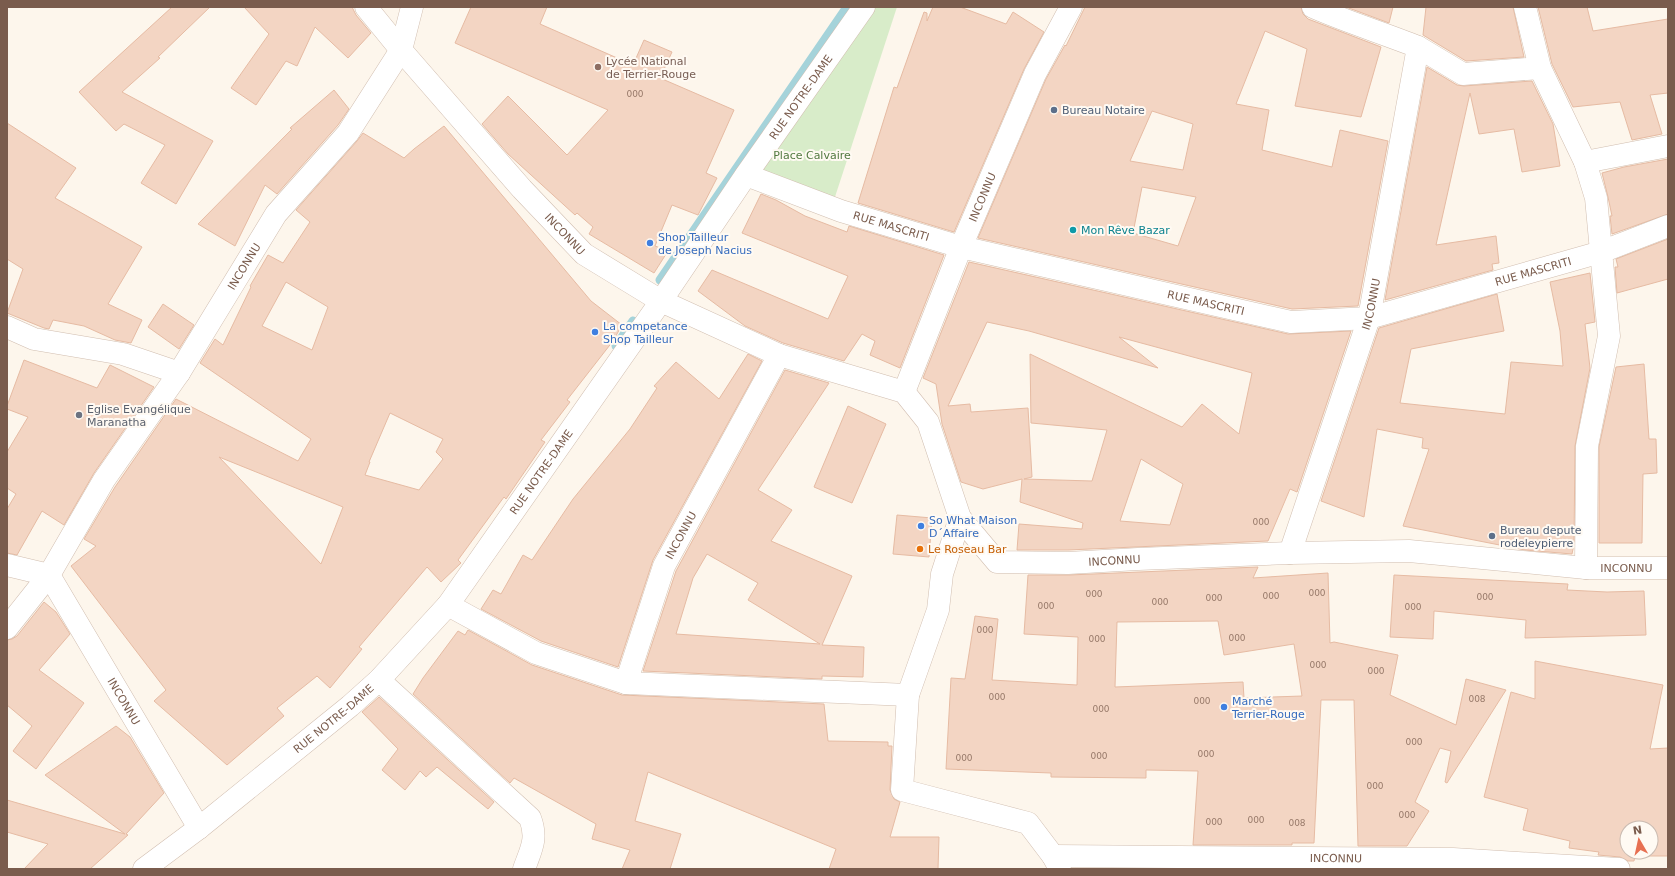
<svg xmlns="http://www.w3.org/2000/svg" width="1675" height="876" font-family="'DejaVu Sans',sans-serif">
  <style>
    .green { fill: #d8ecc9 }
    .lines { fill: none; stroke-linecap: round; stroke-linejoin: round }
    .stream { stroke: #a5d3da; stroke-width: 9 }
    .building { fill: #f3d5c3; stroke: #e6bba3; fill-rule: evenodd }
    .minor-casing { stroke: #d1beb0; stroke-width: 23 }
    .minor { stroke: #fff; stroke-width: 22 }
    .education-dot { fill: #8d6e63; stroke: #fffaf3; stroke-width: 1.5 }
    .service-dot { fill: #5c6f8a; stroke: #fffaf3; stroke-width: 1.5 }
    .culture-dot { fill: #0f9aa8; stroke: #fffaf3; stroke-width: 1.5 }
    .shop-dot { fill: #3f7fe0; stroke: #fffaf3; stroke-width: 1.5 }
    .worship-dot { fill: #6b7280; stroke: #fffaf3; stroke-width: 1.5 }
    .food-dot { fill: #e8710a; stroke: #fffaf3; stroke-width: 1.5 }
    .labels { text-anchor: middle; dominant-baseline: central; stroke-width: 4; stroke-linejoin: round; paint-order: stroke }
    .number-label { font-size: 9px; fill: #987a6a }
    .education-label { font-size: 11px; fill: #785e54; stroke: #fffaf3; text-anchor: start }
    .street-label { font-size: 11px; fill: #7a5c4d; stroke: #fffaf3 }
    .service-label { font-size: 11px; fill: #4e5e75; stroke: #fffaf3; text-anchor: start }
    .park-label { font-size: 11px; fill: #537a41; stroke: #fffaf3 }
    .culture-label { font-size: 11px; fill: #0d838f; stroke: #fffaf3; text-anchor: start }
    .shop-label { font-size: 11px; fill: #366cbe; stroke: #fffaf3; text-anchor: start }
    .worship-label { font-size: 11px; fill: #5b616d; stroke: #fffaf3; text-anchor: start }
    .food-label { font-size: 11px; fill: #c56008; stroke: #fffaf3; text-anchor: start }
  </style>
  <rect width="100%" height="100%" fill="#fdf6ec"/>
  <!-- green -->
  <polygon class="green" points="872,7 897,7 833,203 761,170"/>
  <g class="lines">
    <!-- stream -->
    <g class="stream">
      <polyline points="660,280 847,7"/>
      <polyline points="616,346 633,321"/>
    </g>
  </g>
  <!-- building -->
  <g class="building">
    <polygon points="172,7 210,7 158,57 160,58 122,92 213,141 176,204 141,183 165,145 124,124 116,131 79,92"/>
    <polygon points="244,7 352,7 356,15 371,33 348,58 315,27 297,66 286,61 256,105 231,88 269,34"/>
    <polygon points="471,7 547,7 540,24 633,65 644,40 672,52 660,78 734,110 706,173 717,178 698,215 672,205 655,246 668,251 654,273 589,234 593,227 577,213 575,215 508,154 482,124 508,96 567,155 608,110 455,43"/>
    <polygon points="933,7 960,7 1006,24 1013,12 1044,32 1024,69 954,232 858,203 894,87 897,88 924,12 927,13 927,21"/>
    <path d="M1085,7H1301L1303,14L1308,19L1381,47L1361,117L1295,106L1307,49L1265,31L1236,104L1269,110L1262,150L1332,167L1340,130L1388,141L1358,306L1292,309L978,238L1046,79L1065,45L1066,46ZM1152,111L1193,124L1183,170L1130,161ZM1142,187L1196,197L1178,246L1133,233Z"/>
    <polygon points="1346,7 1393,7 1389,23"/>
    <polygon points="1426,7 1513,7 1524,57 1466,61 1423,35"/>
    <polygon points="1538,7 1587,7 1593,31 1668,19 1668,93 1650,95 1662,134 1632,140 1620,102 1573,107 1552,64"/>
    <polygon points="1427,67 1457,85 1464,86 1532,81 1553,124 1560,166 1522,172 1514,129 1479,134 1470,93 1436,245 1496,236 1499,263 1492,264 1493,270 1385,300"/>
    <polygon points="334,90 349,109 338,125 277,194 265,185 235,246 198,224 292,129 290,128"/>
    <polygon points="7,123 76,168 55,198 142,247 108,304 142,320 131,343 115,340 84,326 53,320 49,329 44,328 7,313 23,269 7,259"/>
    <path d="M444,126L591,301L622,325L613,341L567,400L570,402L541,440L545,442L506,499L504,497L458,560L461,563L441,582L427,567L359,647L362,649L330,688L317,676L277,708L284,716L227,765L154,701L166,690L71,566L96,546L84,539L115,487L176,399L298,461L311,439L200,363L215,339L223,345L251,287L250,286L268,255L283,263L310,222L296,210L357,141L363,133L404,158L414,149ZM286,282L328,307L312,350L262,326ZM390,413L443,439L436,452L443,459L419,490L365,475L370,462H369ZM219,457L343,507L321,564Z"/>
    <polygon points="1668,159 1668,214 1612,234 1610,216 1612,216 1608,197 1602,173 1624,167"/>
    <polygon points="761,194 776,200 805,216 847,232 849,226 944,255 900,368 870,355 875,341 862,334 844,361 783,343 745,326 698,291 712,270 828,319 848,276 742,233"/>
    <polygon points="1668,239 1668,279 1617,293 1615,267 1618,267 1616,259"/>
    <path d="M969,262L1288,334L1351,331L1297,492L1290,489L1268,541L1068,550H1017L1019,524L1082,529L1083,523L1020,502L1022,479L983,489L961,482L942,424L936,384L923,378ZM987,322L1029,331L1158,368L1119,337L1252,373L1239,434L1202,404L1182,427L1030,354L1031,423L1107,430L1092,481L1024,479L1032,477L1028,408L971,412L970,404L948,406ZM1141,459L1183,484L1170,525L1120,521Z"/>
    <polygon points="1590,273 1595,322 1585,324 1590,368 1575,446 1574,544 1572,554 1525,550 1403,526 1429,449 1422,448 1423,438 1377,429 1364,517 1321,501 1379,328 1497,294 1504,331 1411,349 1400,403 1505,414 1511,362 1563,366 1560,331 1550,282"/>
    <polygon points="163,304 194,325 179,349 148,327"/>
    <polygon points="748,354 762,361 653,560 618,667 541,641 481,609 493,590 501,594 523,555 532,560 573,499 630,429 657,388 654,386 676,362 719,399"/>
    <polygon points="24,360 97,388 110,365 154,387 94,473 64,525 42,511 17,555 7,553 7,509 16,494 7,488 7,452 28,417 7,409 7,406"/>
    <polygon points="1644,364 1649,439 1656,439 1657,473 1643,474 1642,543 1599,543 1599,447 1616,367"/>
    <path d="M785,370L829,383L758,490L792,510L771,541L852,576L822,645L864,647L863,677L822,676V679L643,671L676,571ZM707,554L758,583L748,600L820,644L676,634L693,578Z"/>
    <polygon points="848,406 886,424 852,503 814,487"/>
    <polygon points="897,515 932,518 929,557 893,554"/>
    <path d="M1258,567L1253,578L1328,573L1330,643L1334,642L1398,655L1390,695L1456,725L1466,679L1506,690L1447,783L1445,782L1451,751L1440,748L1415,802L1429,811L1407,846H1358L1354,700H1321L1314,843H1292V845H1193L1198,771L1146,770V778L1051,777V773L946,769L951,678L965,679L975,616L998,619L992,680L1077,685L1078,637L1024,634L1028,575H1069ZM1218,621L1224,655L1294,644L1302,696L1244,698L1243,682L1115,687L1117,622Z"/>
    <polygon points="1394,575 1568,584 1567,590 1607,592 1644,591 1646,635 1525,638 1526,620 1434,611 1433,639 1390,637"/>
    <polygon points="44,602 56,612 70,634 39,670 84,703 36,769 13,751 32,726 7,705 7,640 12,639 17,636"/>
    <polygon points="468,630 532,665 622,695 824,704 828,741 888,742 888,746 892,746 890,790 894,799 900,802 890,837 939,837 938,869 829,869 836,849 648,772 635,821 681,834 670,869 622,869 630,850 592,839 596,824 514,778 510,783 413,694 423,678 458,631 465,635"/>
    <path d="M1535,661L1663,685L1650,749L1668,748V856H1635L1634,861H1628L1620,857L1598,855L1599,852L1569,848L1570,841L1523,830L1528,809L1484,797L1511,692L1535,699ZM1627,828H1651V852H1627Z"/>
    <polygon points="379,697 494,802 488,809 437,767 426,777 420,771 405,790 382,770 398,749 362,712"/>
    <polygon points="116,726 130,737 164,793 126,834 128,835 90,869 24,869 48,844 7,832 7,800 125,834 45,775"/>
  </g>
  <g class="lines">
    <!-- minor casing -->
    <g class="minor-casing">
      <g id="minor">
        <path id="s1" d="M366,7L401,50L522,189L584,254L661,301L779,355L904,392L928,422L960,518L942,574L938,610L908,695L902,790L1028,823L1053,856L1060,869"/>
        <polyline points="1525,7 1540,68 1585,162 1596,198 1609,336 1587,446 1586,568"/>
        <polyline points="1418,47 1463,74 1540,68"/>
        <polyline points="1585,162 1668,146"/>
        <path id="s2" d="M746,175L841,211L961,247L1291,322L1369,318L1601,252L1668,226"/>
        <polyline points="7,327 34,339 123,354 179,373"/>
        <path id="s3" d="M904,392L961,247L1035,74L1071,7"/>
        <path id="s4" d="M960,518L997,562L1068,563L1138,559L1290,553L1409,551L1586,568H1668"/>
        <path id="s5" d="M1290,553L1369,318L1418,47C1383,33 1347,22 1313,7"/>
        <path id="s6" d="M7,565L49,575L199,828"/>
        <polyline points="448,605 536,653 626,683 908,695"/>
        <path id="s7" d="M7,628L49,575L104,480L179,373L276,214L348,133L401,50L412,7"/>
        <path d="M379,680L530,818C538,839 531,849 524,869"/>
        <path id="s8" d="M626,683L664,566L779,355"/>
        <path id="s9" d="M1053,856L1453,859L1619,869"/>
        <path id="s10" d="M144,869L199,828L350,706L379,680L448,605L661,301L746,175L864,7"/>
      </g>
    </g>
    <!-- minor -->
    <use href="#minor" class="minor"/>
  </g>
  <!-- markers -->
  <circle class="education-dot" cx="598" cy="67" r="4"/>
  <g class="service-dot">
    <circle cx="1054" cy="110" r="4"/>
    <circle cx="1492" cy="536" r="4"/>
  </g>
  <circle class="culture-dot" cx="1073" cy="230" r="4"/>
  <g class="shop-dot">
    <circle cx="650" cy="243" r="4"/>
    <circle cx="595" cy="332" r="4"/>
    <circle cx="921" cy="526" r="4"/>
    <circle cx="1224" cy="707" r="4"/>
  </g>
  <circle class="worship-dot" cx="79" cy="415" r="4"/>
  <circle class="food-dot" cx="920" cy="549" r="4"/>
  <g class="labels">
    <!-- number labels -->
    <g class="number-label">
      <text x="635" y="94">000</text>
      <text x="1261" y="522">000</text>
      <text x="1317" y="593">000</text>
      <text x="1094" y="594">000</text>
      <text x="1271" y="596">000</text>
      <text x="1485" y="597">000</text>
      <text x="1214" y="598">000</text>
      <text x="1160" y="602">000</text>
      <text x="1046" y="606">000</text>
      <text x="1413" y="607">000</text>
      <text x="985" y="630">000</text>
      <text x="1237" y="638">000</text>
      <text x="1097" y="639">000</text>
      <text x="1318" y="665">000</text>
      <text x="1376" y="671">000</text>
      <text x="997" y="697">000</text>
      <text x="1477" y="699">008</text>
      <text x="1202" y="701">000</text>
      <text x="1101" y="709">000</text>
      <text x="1414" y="742">000</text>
      <text x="1206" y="754">000</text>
      <text x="1099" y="756">000</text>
      <text x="964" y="758">000</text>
      <text x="1375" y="786">000</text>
      <text x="1407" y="815">000</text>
      <text x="1256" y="820">000</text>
      <text x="1214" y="822">000</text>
      <text x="1297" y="823">008</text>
    </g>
    <!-- education labels -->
    <g class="education-label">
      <text x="606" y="61">Lycée National<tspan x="606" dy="13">de Terrier-Rouge</tspan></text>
    </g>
    <!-- street labels -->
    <g class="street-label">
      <text stroke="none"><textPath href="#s10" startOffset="1022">RUE NOTRE-DAME</textPath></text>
      <text stroke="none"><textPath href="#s3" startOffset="210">INCONNU</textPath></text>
      <text stroke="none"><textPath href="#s2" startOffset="154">RUE MASCRITI</textPath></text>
      <text stroke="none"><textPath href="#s1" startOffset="302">INCONNU</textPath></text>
      <text stroke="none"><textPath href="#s7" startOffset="433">INCONNU</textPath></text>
      <text stroke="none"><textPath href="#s2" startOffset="814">RUE MASCRITI</textPath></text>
      <text stroke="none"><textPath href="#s2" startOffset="478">RUE MASCRITI</textPath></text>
      <text stroke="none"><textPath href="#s5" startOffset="262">INCONNU</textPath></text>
      <text stroke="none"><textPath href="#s10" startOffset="566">RUE NOTRE-DAME</textPath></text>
      <text stroke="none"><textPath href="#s8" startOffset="158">INCONNU</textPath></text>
      <text stroke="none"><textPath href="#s4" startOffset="175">INCONNU</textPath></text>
      <text stroke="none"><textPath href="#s4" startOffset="688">INCONNU</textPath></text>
      <text stroke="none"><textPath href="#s6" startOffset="190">INCONNU</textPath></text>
      <text stroke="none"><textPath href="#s10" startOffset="242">RUE NOTRE-DAME</textPath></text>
      <text stroke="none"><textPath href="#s9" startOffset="283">INCONNU</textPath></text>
    </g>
    <!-- service labels -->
    <g class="service-label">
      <text x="1062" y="110">Bureau Notaire</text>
      <text x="1500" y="530">Bureau depute<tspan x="1500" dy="13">rodeleypierre</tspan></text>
    </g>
    <!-- park labels -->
    <g class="park-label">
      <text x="812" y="155">Place Calvaire</text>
    </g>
    <!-- culture labels -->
    <g class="culture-label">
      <text x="1081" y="230">Mon Rêve Bazar</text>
    </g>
    <!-- shop labels -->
    <g class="shop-label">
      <text x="658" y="237">Shop Tailleur<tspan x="658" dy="13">de Joseph Nacius</tspan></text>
      <text x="603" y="326">La competance<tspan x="603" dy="13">Shop Tailleur</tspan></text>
      <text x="929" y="520">So What Maison<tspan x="929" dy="13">D´Affaire</tspan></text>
      <text x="1232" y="701">Marché<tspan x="1232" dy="13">Terrier-Rouge</tspan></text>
    </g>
    <!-- worship labels -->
    <g class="worship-label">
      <text x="87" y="409">Eglise Evangélique<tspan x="87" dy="13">Maranatha</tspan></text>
    </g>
    <!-- food labels -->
    <g class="food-label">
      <text x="928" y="549">Le Roseau Bar</text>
    </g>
  </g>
  <!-- border -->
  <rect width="1675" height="876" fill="none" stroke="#7a5c4d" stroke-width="16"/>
  <!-- north arrow -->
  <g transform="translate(1639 840) rotate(351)"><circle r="19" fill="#fffaf3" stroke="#cabbb1"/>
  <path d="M0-3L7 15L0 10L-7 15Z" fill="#e76f51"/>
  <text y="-6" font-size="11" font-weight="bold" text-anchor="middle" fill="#7a5c4d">N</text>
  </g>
</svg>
